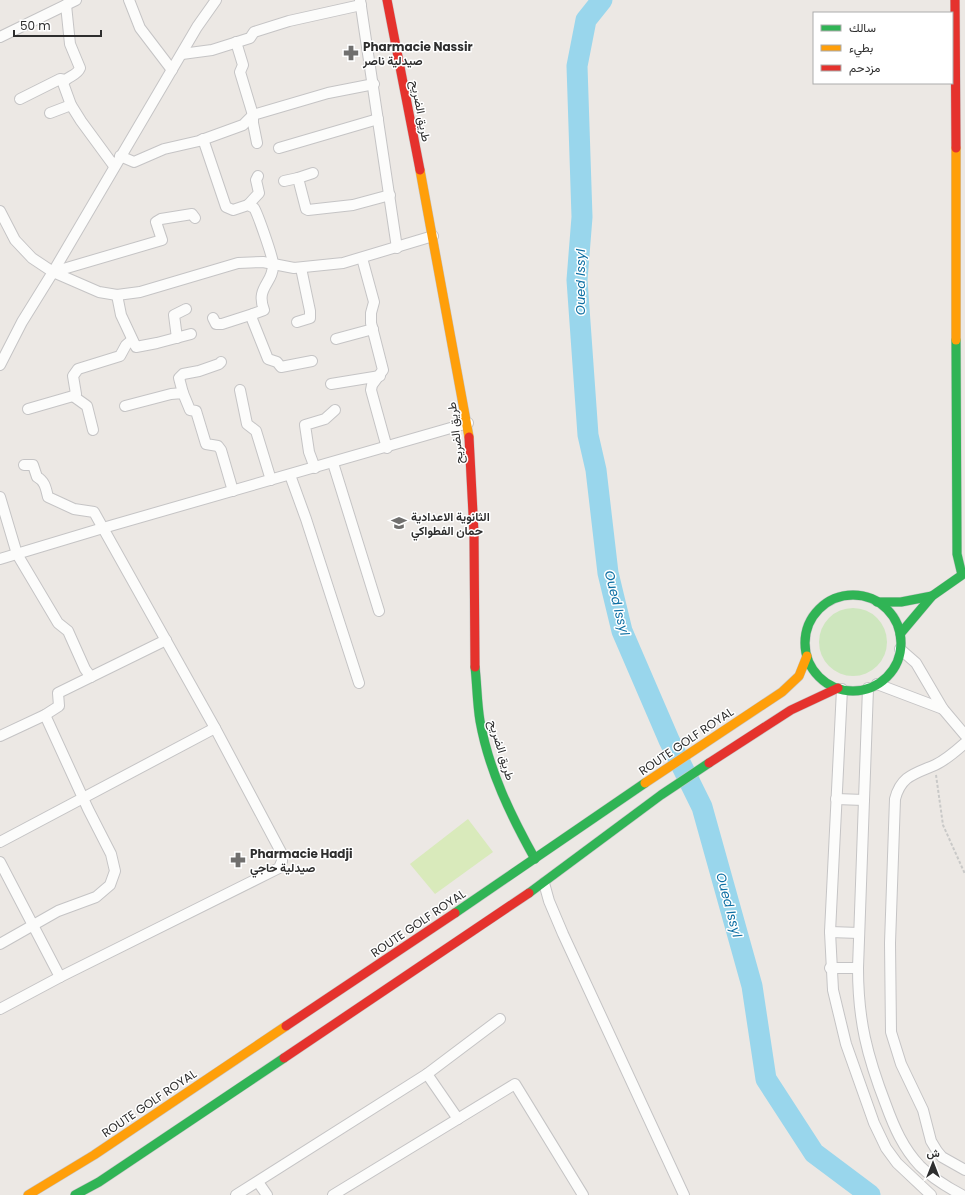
<svg xmlns="http://www.w3.org/2000/svg" width="965" height="1195" font-family="Poppins,Vazirmatn,sans-serif">
  <style>
    .green { fill: #cee6be }
    .pitch { fill: #d9eabb }
    .lines { fill: none; stroke-linecap: round; stroke-linejoin: round }
    .river { stroke: #99d6ec; stroke-width: 21 }
    .street-casing { stroke: #c5c4c5; stroke-width: 12 }
    .fast-casing { stroke: #c5c4c5; stroke-width: 10 }
    .slow-casing { stroke: #c5c4c5; stroke-width: 10 }
    .jam-casing { stroke: #c5c4c5; stroke-width: 10 }
    .path { stroke: #c9c9c8; stroke-width: 2; stroke-dasharray: 3 2; stroke-linecap: butt }
    .street { stroke: #fcfcfb; stroke-width: 10 }
    .fast { stroke: #30b455; stroke-width: 9 }
    .slow { stroke: #ff9f0a; stroke-width: 9 }
    .jam { stroke: #e5322d; stroke-width: 9 }
    .labels { text-anchor: middle; dominant-baseline: central; stroke-width: 3; stroke-linejoin: round; paint-order: stroke }
    .poi-label { font-size: 12px; font-weight: bold; fill: #2e2e2e; stroke: #fff; text-anchor: start }
    .street-label { font-size: 12px; fill: #2e2e2e; stroke: #fff }
    .water-label { font-size: 13px; font-style: italic; fill: #0d6fa3; stroke: #fff }
  </style>
  <rect width="100%" height="100%" fill="#ece8e4"/>
  <!-- green -->
  <circle class="green" cx="853" cy="642" r="34"/>
  <!-- pitch -->
  <polygon class="pitch" points="468,819 493,852 435,894 410,864"/>
  <g class="lines">
    <!-- river -->
    <polyline class="river" points="602,0 586,20 577,66 582,217 577,280 588,435 596,470 608,573 622,631 669,740 702,807 752,986 766,1079 814,1153 870,1195"/>
    <!-- street casing -->
    <g class="street-casing">
      <g id="street">
        <polyline points="129,0 140,28 172,70"/>
        <polyline points="360,0 397,248"/>
        <path d="M66,5L70,44L80,68C77,76 67,76 63,83L71,105L81,121L114,166"/>
        <polyline points="0,37 76,0"/>
        <polyline points="236,42 243,65 240,72 253,115 253,123 257,143"/>
        <polyline points="182,54 212,50 250,38 254,32 289,21 361,5"/>
        <polyline points="20,99 60,79 65,80"/>
        <polyline points="50,113 71,105"/>
        <path d="M203,139L226,207L233,210L248,205C250,206 252,207 254,208C257,212 273,257 273,264C274,283 255,287 264,310L253,314L252,319L268,359L277,362L281,367L312,361"/>
        <polyline points="279,148 378,119"/>
        <polyline points="120,156 134,162 164,149 199,141 243,125 253,115 328,93 374,84"/>
        <polyline points="313,173 298,178 306,209 308,210 353,205 390,195"/>
        <polyline points="284,181 298,178"/>
        <polyline points="248,205 259,193 256,180 258,176"/>
        <polyline points="0,211 15,240 32,258 53,272 99,292 117,295 140,292 238,263 263,262 294,268 343,263 433,236"/>
        <polyline points="362,258 374,302 371,313 371,323 383,370 372,385 371,390 387,448"/>
        <polyline points="53,272 162,240 156,222 161,219 192,214 195,218"/>
        <polyline points="117,295 121,315 136,347 157,343 191,334"/>
        <polyline points="213,318 216,324 222,324 253,314"/>
        <polyline points="297,322 310,318 310,311 301,268"/>
        <polyline points="177,338 174,315 186,309"/>
        <polyline points="336,339 373,329"/>
        <polyline points="0,365 22,322 53,272 197,27 216,0"/>
        <polyline points="331,384 380,376"/>
        <polyline points="240,390 247,424 256,431 271,480"/>
        <polyline points="183,393 179,378 183,374 199,371 219,364 221,362"/>
        <polyline points="73,396 87,406 93,430"/>
        <polyline points="125,406 171,394 183,393 190,410 196,411 206,444 218,446 221,450 233,491"/>
        <polyline points="28,409 73,396 76,394 73,376 78,369 120,356 126,345 132,340"/>
        <polyline points="333,463 379,611"/>
        <polyline points="315,468 309,452 305,425 325,419 335,410"/>
        <polyline points="290,475 306,519 359,683"/>
        <polyline points="0,497 17,554 58,623 68,631 85,669 91,677"/>
        <polyline points="0,559 103,528 468,423"/>
        <polyline points="900,649 916,663 943,709 965,735"/>
        <polyline points="877,684 943,709"/>
        <path d="M868,688L858,968C858,1020 867,1056 886,1105C894,1127 903,1148 920,1166C932,1178 947,1187 962,1195"/>
        <polyline points="842,689 830,932 833,990 846,1044 874,1123 886,1148 897,1163 931,1195"/>
        <polyline points="0,736 45,715 59,706 58,693 166,640"/>
        <path d="M965,743C956,751 946,760 935,765C914,774 901,776 895,799L890,943L891,1032L901,1064L923,1110L931,1141L937,1151L942,1157L965,1170"/>
        <polyline points="836,799 864,800"/>
        <polyline points="0,842 215,728"/>
        <polyline points="0,862 60,977"/>
        <polyline points="544,883 549,901 563,934 684,1195"/>
        <polyline points="830,932 859,933"/>
        <polyline points="0,944 58,911 96,897 110,885 115,871 111,854 88,809 45,715"/>
        <polyline points="830,968 858,968"/>
        <path d="M0,1009L60,977L279,868L282,861V854L215,728L94,512L74,509L48,497C46,489 45,481 37,477L33,465H24"/>
        <polyline points="427,1074 458,1119"/>
        <polyline points="258,1182 267,1195"/>
        <polyline points="236,1195 427,1074 500,1019"/>
        <polyline points="333,1195 515,1084 583,1195"/>
      </g>
    </g>
    <!-- fast casing -->
    <g class="fast-casing">
      <g id="fast">
        <circle cx="853" cy="643" r="48"/>
        <polyline points="877,602 901,602 932,596"/>
        <polyline points="900,634 932,596 962,575 957,554 956,340"/>
        <path d="M475,667C477,684 477,703 480,721C489,771 511,816 535,859"/>
        <polyline points="529,893 661,795 709,763"/>
        <polyline points="455,913 645,783"/>
        <polyline points="75,1195 99,1182 284,1058"/>
      </g>
    </g>
    <!-- slow casing -->
    <g class="slow-casing">
      <g id="slow">
        <polyline points="956,148 956,340"/>
        <polyline points="420,170 469,437"/>
        <polyline points="645,783 782,692 799,676 807,656"/>
        <polyline points="28,1195 94,1155 286,1026"/>
      </g>
    </g>
    <!-- jam casing -->
    <g class="jam-casing">
      <g id="jam">
        <polyline points="387,0 420,170"/>
        <polyline points="955,0 956,148"/>
        <polyline points="469,437 474,533 475,667"/>
        <polyline points="709,763 791,710 838,688"/>
        <polyline points="286,1026 455,913"/>
        <polyline points="284,1058 529,893"/>
      </g>
    </g>
    <!-- path -->
    <polyline class="path" points="936,775 943,825 965,874"/>
    <!-- street -->
    <use href="#street" class="street"/>
    <!-- fast -->
    <use href="#fast" class="fast"/>
    <!-- slow -->
    <use href="#slow" class="slow"/>
    <!-- jam -->
    <use href="#jam" class="jam"/>
  </g>
  <!-- icons -->
  <defs>
    <g id="pharmacy-bare" transform="scale(1.2)"><path d="M-2-6h4v4h4v4h-4v4h-4v-4h-4v-4h4Z" fill="#706f6e" stroke="#fff" stroke-width="2.5" paint-order="stroke"/></g>
    <g id="school-bare" transform="scale(1.2)"><path d="M0-5L7-2L0 1L-7-2ZM-4 1L0 2.5L4 1V4Q0 6-4 4Z" fill="#706f6e" stroke="#fff" stroke-width="2.5" paint-order="stroke"/></g>
  </defs>
  <g fill-rule="evenodd">
    <use href="#pharmacy-bare" x="351" y="53"/>
    <use href="#school-bare" x="399" y="523"/>
    <use href="#pharmacy-bare" x="238" y="860"/>
  </g>
  <g class="labels">
    <!-- poi labels -->
    <g class="poi-label">
      <text x="363" y="46">Pharmacie Nassir<tspan x="363" dy="14">صيدلية ناصر</tspan></text>
      <text x="411" y="516">الثانوية الاعدادية<tspan x="411" dy="14">حمان الفطواكي</tspan></text>
      <text x="250" y="853">Pharmacie Hadji<tspan x="250" dy="14">صيدلية حاجي</tspan></text>
    </g>
    <!-- street labels -->
    <g class="street-label">
      <text transform="translate(421 111) rotate(79)">طريق الضريح</text>
      <text transform="translate(455 433) rotate(-97)">طريق الضريح</text>
      <text transform="translate(686 741) rotate(-34)">ROUTE GOLF ROYAL</text>
      <text transform="translate(502 750) rotate(73)">طريق الضريح</text>
      <text transform="translate(418 923) rotate(-34)">ROUTE GOLF ROYAL</text>
      <text transform="translate(149 1103) rotate(-34)">ROUTE GOLF ROYAL</text>
    </g>
    <!-- water labels -->
    <g class="water-label">
      <text transform="translate(580 282) rotate(-90)">Oued Issyl</text>
      <text transform="translate(617 603) rotate(76)">Oued Issyl</text>
      <text transform="translate(729 905) rotate(75)">Oued Issyl</text>
    </g>
  </g>
  <!-- legend -->
  <rect x="813" y="12" width="140" height="72" fill="#ffffff" stroke="#ababab"/>
  <rect x="821" y="25" width="20" height="6" fill="#30b455" stroke="#ababab"/>
  <text x="849" y="32" font-size="12" fill="#2e2e2e">سالك</text>
  <rect x="821" y="45" width="20" height="6" fill="#ff9f0a" stroke="#ababab"/>
  <text x="849" y="52" font-size="12" fill="#2e2e2e">بطيء</text>
  <rect x="821" y="65" width="20" height="6" fill="#e5322d" stroke="#ababab"/>
  <text x="849" y="72" font-size="12" fill="#2e2e2e">مزدحم</text>
  <!-- north arrow -->
  <g transform="translate(933 1163)" stroke="#ffffff" stroke-width="3" paint-order="stroke">
  <path d="M0-3L7 15L0 10L-7 15Z" fill="#2e2e2e"/>
  <text y="-6" font-size="11" font-weight="bold" text-anchor="middle" fill="#2e2e2e">ش</text>
  </g>
  <!-- scale -->
  <path d="M14 30v6h87v-6" fill="none" stroke="#2e2e2e" stroke-width="2"/>
  <text x="20" y="30" font-size="12" fill="#2e2e2e" stroke="#ffffff" stroke-width="3" paint-order="stroke">50 m</text>
</svg>
